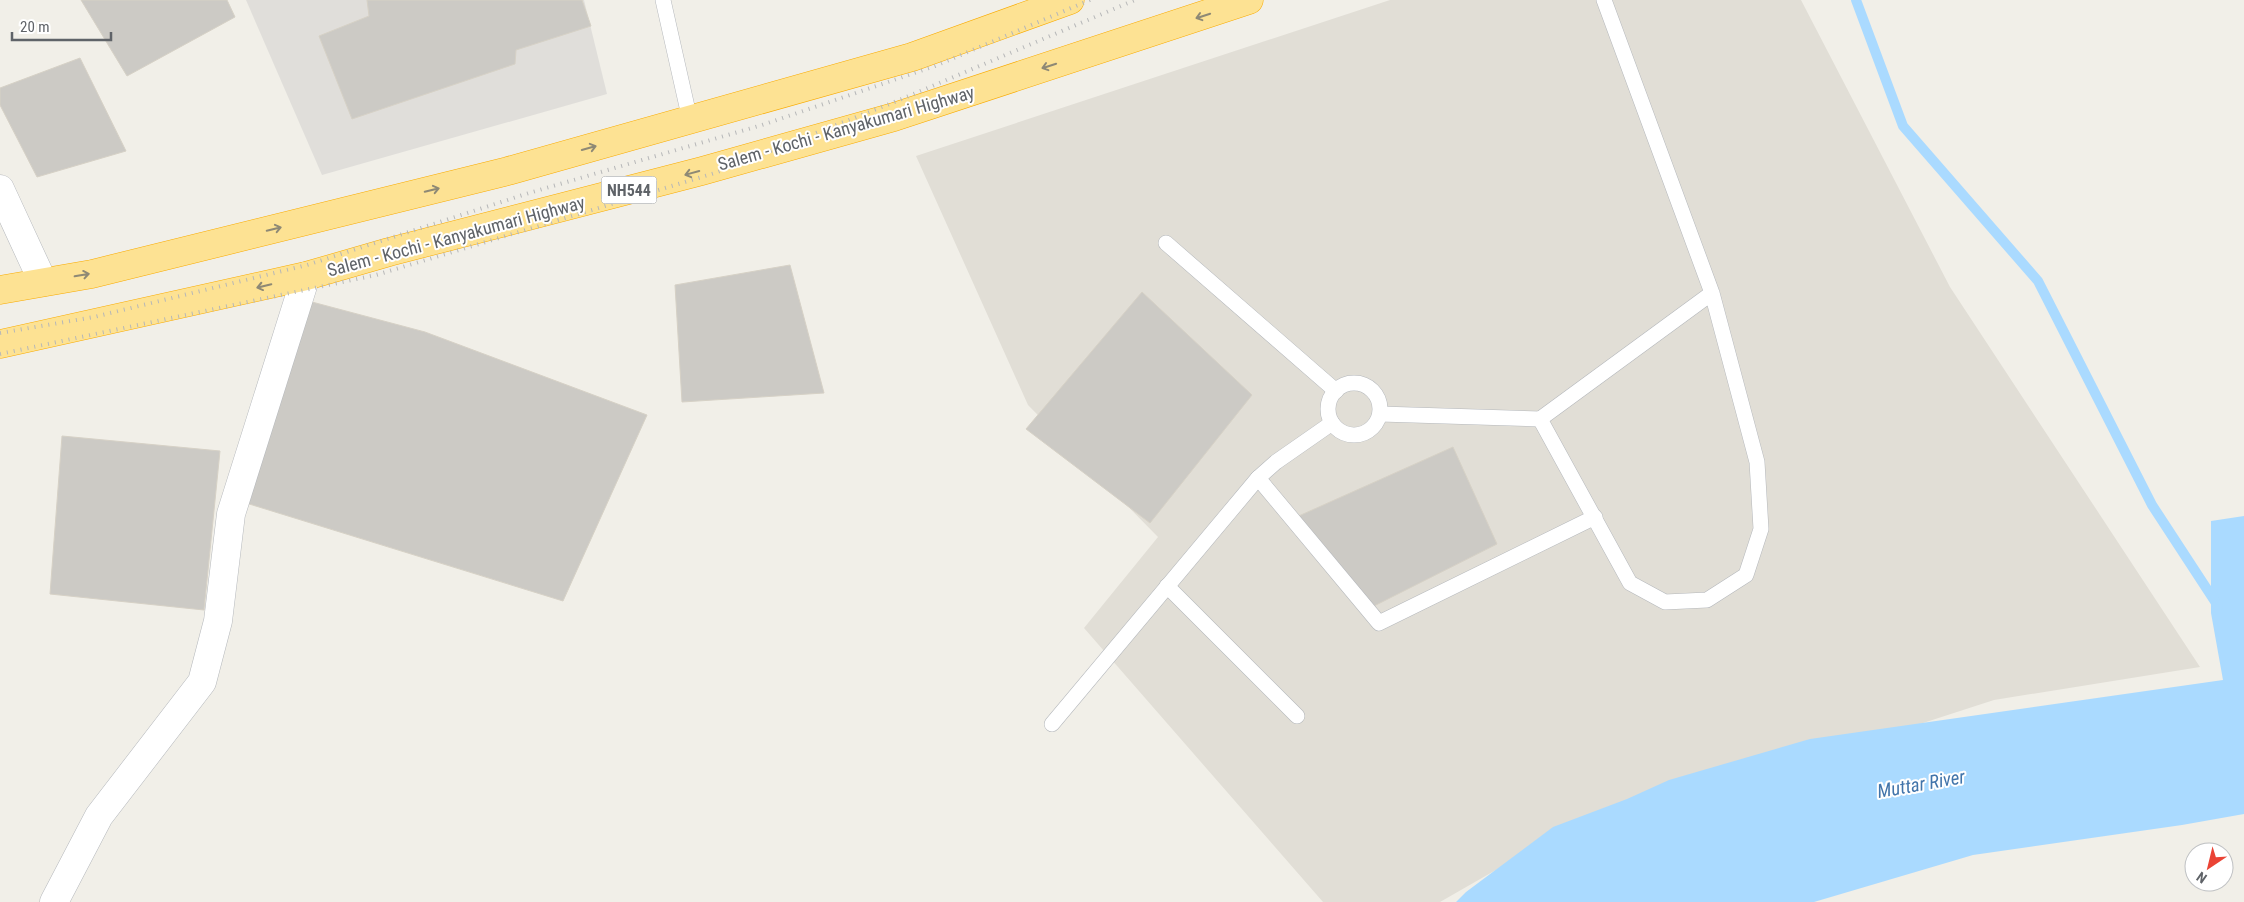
<svg xmlns="http://www.w3.org/2000/svg" width="2244" height="902" font-family="'Roboto Condensed',sans-serif">
  <style>
    .industrial { fill: #e0deda }
    .education { fill: #e1ded6 }
    .water { fill: #aadaff }
    .lines { fill: none; stroke-linecap: round; stroke-linejoin: round }
    .stream { stroke: #aadaff; stroke-width: 10 }
    .building { fill: #cccac5; stroke: #d6d1c6 }
    .lane-casing { stroke: #b5b8bc; stroke-width: 16 }
    .street-casing { stroke: #b5b8bc; stroke-width: 29 }
    .highway-casing { stroke: #f9ab00; stroke-width: 29 }
    .lane { stroke: #fff; stroke-width: 15 }
    .street { stroke: #fff; stroke-width: 28 }
    .highway { stroke: #fde293; stroke-width: 28 }
    .rail { stroke: #b6b7b8; stroke-width: 4; stroke-dasharray: 1 6; stroke-linecap: butt }
    .oneway { stroke: #8e8975 }
    .labels { text-anchor: middle; dominant-baseline: central; stroke-width: 4; stroke-linejoin: round; paint-order: stroke }
    .shield { fill: #fff; stroke: #8f9295; stroke-width: 1 }
    .shield-label { font-size: 16px; font-weight: bold; fill: #5f6368 }
    .street-label { font-size: 18px; fill: #5f6368; stroke: #fff }
    .water-label { font-size: 19px; font-style: italic; fill: #4174aa; stroke: #fff }
  </style>
  <rect width="100%" height="100%" fill="#f1efe8"/>
  <!-- industrial -->
  <polygon class="industrial" points="246,0 584,0 607,94 322,175"/>
  <!-- education -->
  <polygon class="education" points="1390,0 1801,0 1950,287 2200,667 1994,700 1531,850 1440,902 1323,902 1084,628 1158,537 1028,405 916,156"/>
  <!-- water -->
  <polygon class="water" points="2244,516 2244,814 2182,825 1973,855 1814,902 1456,902 1466,892 1553,827 1627,799 1669,780 1810,739 2223,680 2211,613 2211,521"/>
  <g class="lines">
    <!-- stream -->
    <polyline class="stream" points="1856,0 1903,126 2038,281 2152,505 2218,606"/>
  </g>
  <!-- building -->
  <g class="building">
    <polygon points="81,0 227,0 235,17 127,76"/>
    <polygon points="367,0 582,0 591,26 516,50 515,64 352,119 319,36 369,16"/>
    <polygon points="80,58 126,151 37,177 0,105 0,88"/>
    <polygon points="790,265 824,393 682,402 675,285"/>
    <polygon points="1142,292 1252,395 1150,523 1026,429"/>
    <polygon points="312,302 425,332 647,415 563,601 246,503"/>
    <polygon points="62,436 220,451 204,610 50,594"/>
    <polygon points="1453,447 1497,544 1368,609 1292,519"/>
  </g>
  <g class="lines">
    <!-- lane casing -->
    <g class="lane-casing">
      <g id="lane">
        <polyline points="663,0 690,120"/>
        <polyline points="1604,0 1712,293 1757,462 1761,529 1746,575 1707,600 1665,602 1630,583 1540,419 1712,293"/>
        <polyline points="1166,243 1336,391"/>
        <circle cx="1354" cy="409" r="26"/>
        <polyline points="1380,414 1540,419"/>
        <polyline points="1332,423 1276,462 1258,478 1379,623 1595,517"/>
        <polyline points="1167,586 1297,716"/>
        <polyline points="1052,724 1258,478"/>
      </g>
    </g>
    <!-- street casing -->
    <g class="street-casing">
      <g id="street">
        <polyline points="0,189 43,282"/>
        <polyline points="54,902 99,816 202,682 218,621 231,514 306,276"/>
      </g>
    </g>
    <!-- highway casing -->
    <g class="highway-casing">
      <g id="highway">
        <polyline points="0,290 92,274 508,171 912,57 1070,0"/>
        <polyline points="0,344 306,276 389,252 702,171 894,117 1249,0"/>
      </g>
    </g>
    <!-- lane -->
    <use href="#lane" class="lane"/>
    <!-- street -->
    <use href="#street" class="street"/>
    <!-- highway -->
    <use href="#highway" class="highway"/>
    <!-- rail -->
    <g class="rail">
      <polyline points="0,333 94,317 307,265 529,193 762,125 935,66 1090,0"/>
      <polyline points="0,354 376,275 715,173 897,101 1135,0"/>
    </g>
  </g>
  <!-- one-way arrows -->
  <defs><path id="oneway-shaft" d="M-6 0H5M1.5-3L5.5 0L1.5 3" fill="none" stroke-width="1.6" stroke-linecap="round" stroke-linejoin="round" transform="scale(1.25)"/></defs>
  <g class="oneway">
    <use href="#oneway-shaft" transform="translate(1203 16) rotate(162)"/>
    <use href="#oneway-shaft" transform="translate(1049 66) rotate(162)"/>
    <use href="#oneway-shaft" transform="translate(589 148) rotate(-16)"/>
    <use href="#oneway-shaft" transform="translate(692 173) rotate(165)"/>
    <use href="#oneway-shaft" transform="translate(432 190) rotate(-14)"/>
    <use href="#oneway-shaft" transform="translate(274 229) rotate(-14)"/>
    <use href="#oneway-shaft" transform="translate(82 275) rotate(-10)"/>
    <use href="#oneway-shaft" transform="translate(264 286) rotate(167)"/>
  </g>
  <g class="labels">
    <!-- shield labels -->
    <rect class="shield" x="601.5" y="176.5" width="55" height="27" rx="4"/>
    <g class="shield-label">
      <text x="629" y="190">NH544</text>
    </g>
    <!-- street labels -->
    <g class="street-label">
      <text transform="translate(846 128) rotate(-16)">Salem - Kochi - Kanyakumari Highway</text>
      <text transform="translate(456 236) rotate(-15)">Salem - Kochi - Kanyakumari Highway</text>
    </g>
    <!-- water labels -->
    <g class="water-label">
      <text transform="translate(1921 784) rotate(-10)">Muttar River</text>
    </g>
  </g>
  <!-- north arrow -->
  <g transform="translate(2209 867) rotate(215)"><circle r="24" fill="#ffffff" stroke="#bfc1c3"/>
  <path d="M0-4L9 19L0 12L-9 19Z" fill="#ea4335"/>
  <text y="-8" font-size="14" font-weight="bold" text-anchor="middle" fill="#5f6368">N</text>
  </g>
  <!-- scale -->
  <path d="M12 32v8h99v-8" fill="none" stroke="#5f6368" stroke-width="2.5"/>
  <text x="20" y="32" font-size="15" fill="#5f6368" stroke="#ffffff" stroke-width="4" paint-order="stroke">20 m</text>
</svg>
